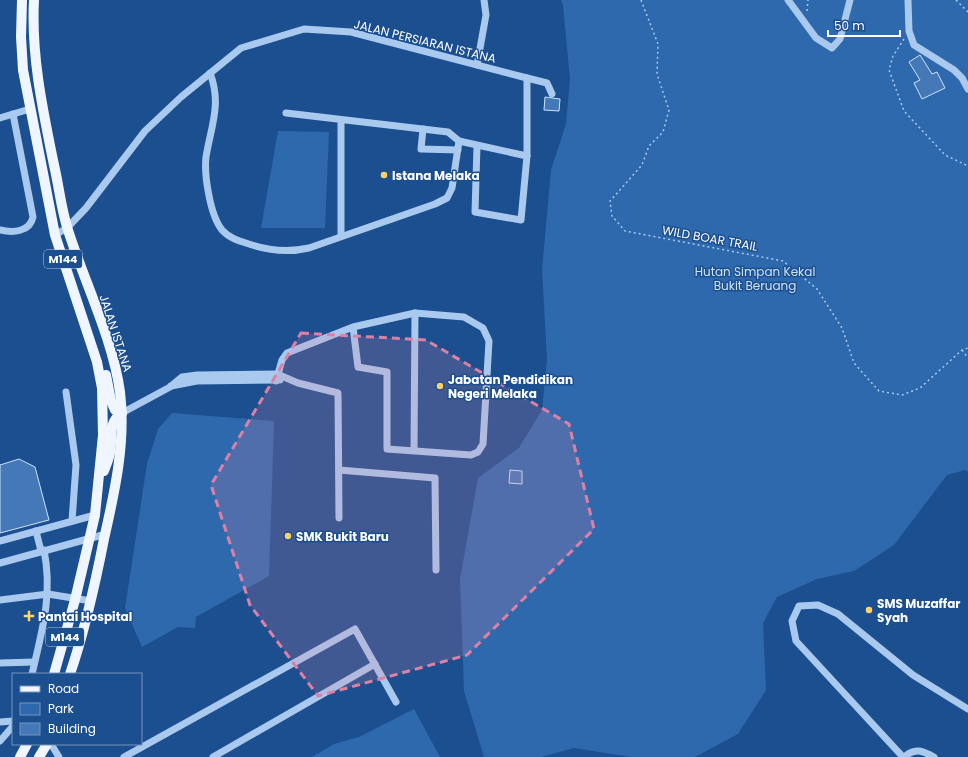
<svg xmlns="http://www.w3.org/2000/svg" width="968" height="757" font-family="Poppins,sans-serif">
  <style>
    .green { fill: #2e69ad }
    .building { fill: #4478b7; stroke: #cfe3fa }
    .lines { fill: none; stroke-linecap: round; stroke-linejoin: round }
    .path { stroke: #a9c9ee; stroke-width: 1.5; stroke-dasharray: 2 3; stroke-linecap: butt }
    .minor { stroke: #a9c9ee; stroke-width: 7 }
    .major { stroke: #f0f6ff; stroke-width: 10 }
    .marked { fill: #dd80a5; fill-opacity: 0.2; stroke: #dd80a5; stroke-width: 3; stroke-dasharray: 8 5; stroke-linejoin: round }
    .poi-dot { fill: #ffd166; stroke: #1b4f8f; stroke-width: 1.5 }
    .labels { text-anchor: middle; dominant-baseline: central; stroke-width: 3; stroke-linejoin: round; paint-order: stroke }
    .shield { fill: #1b4f8f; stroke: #bbcadd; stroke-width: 1 }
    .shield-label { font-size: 11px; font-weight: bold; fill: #fff }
    .street-label { font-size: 12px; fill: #fff; stroke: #1b4f8f }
    .poi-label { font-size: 12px; font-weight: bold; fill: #fff; stroke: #1b4f8f; text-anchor: start }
    .park-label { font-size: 12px; fill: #cfe3fa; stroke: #1b4f8f }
  </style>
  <rect width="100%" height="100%" fill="#1b4f8f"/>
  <!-- green -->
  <g class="green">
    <polygon points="561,0 968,0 968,472 965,470 947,475 894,545 854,571 817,579 777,597 763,623 766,690 738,734 695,757 631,757 574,748 541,757 484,757 464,691 460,579 478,478 519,448 542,410 547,360 542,269 551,170 566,124 570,79 563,5"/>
    <polygon points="278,131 329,132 325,228 261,228"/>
    <polygon points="172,413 274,421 269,576 196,617 195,628 178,627 142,647 125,608 147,464 158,429"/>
    <polygon points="414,709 440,757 312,757 334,744 359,737"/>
  </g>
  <!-- building -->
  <g class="building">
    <polygon points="920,55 932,74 937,72 945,88 922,99 914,83 920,80 909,62"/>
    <polygon points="545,97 560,99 559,111 544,110"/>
    <polygon points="19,459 35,467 49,520 0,533 0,465"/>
    <polygon points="510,470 522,471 522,484 509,483"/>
  </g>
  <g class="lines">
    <!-- path -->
    <g class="path">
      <polyline points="641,0 658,44 657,74 669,110 663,132 649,146 642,165 610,201 612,216 625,231 783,261 817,289 842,328 854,363 879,391 902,395 920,388 962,350 968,348"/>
      <polyline points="956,0 968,12"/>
      <polyline points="807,11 808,0"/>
      <polyline points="904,39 893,56 889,70 904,111 945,155 968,166"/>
      <polyline points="962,350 968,358"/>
    </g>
    <!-- minor -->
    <g class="minor">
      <polyline points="788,0 816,38 832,48 840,39 850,0"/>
      <polyline points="908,0 909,31 914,45 954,70 962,78 968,89"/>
      <polyline points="477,65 486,15 484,0"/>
      <path d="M210,73C222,104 211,126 206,157C204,175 210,215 222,230C229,238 239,241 249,244C269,251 287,253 309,248L435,204L447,198L452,188L459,141"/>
      <polyline points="286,113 448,132 459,141 527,156"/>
      <polyline points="0,118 30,109"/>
      <polyline points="341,120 341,236"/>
      <polyline points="423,129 421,149 458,150"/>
      <polyline points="477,146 475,212 521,220 527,156 527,78"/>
      <path d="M0,230C13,233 30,232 33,217L13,114"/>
      <polyline points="55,235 67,228 86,208 145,131 181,97 241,48 304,29 351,32 527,78 547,83 552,94"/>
      <polyline points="276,381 282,360 287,353 353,327 415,313 464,317 483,328 489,341 483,444 478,452 471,455 387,449 387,372 358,367 353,327"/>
      <polyline points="171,386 197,381 280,380"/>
      <polyline points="66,392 76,465 72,521"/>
      <polyline points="122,413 170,387 182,377 197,375 277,374 298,383 338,393 339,518"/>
      <polyline points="414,449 415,313"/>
      <polyline points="339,470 435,478 436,570"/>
      <polyline points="36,531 41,551"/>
      <polyline points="0,541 95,515"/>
      <polyline points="0,563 106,534"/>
      <polyline points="0,600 48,594 91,601"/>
      <polyline points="0,663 34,662"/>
      <path d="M32,674C42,631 53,595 44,550"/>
      <polyline points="0,722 13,721"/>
      <polyline points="0,741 13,726"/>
      <polyline points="51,744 59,757"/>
      <polyline points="124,757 355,629 396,702"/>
      <polyline points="213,757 375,664"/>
      <polyline points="903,757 796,641 792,621 799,606 818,605 838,614 913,675 968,709"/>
      <path d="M904,757C915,747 923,751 934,757"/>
    </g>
    <!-- major -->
    <g class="major">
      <polyline points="22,0 21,37 23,70 55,235 97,362 102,388 103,435 95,515 75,600 54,674"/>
      <path d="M34,0C31,56 43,111 54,165C59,186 61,209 68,230C84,281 113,339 120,392C126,441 115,491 104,539C95,585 85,630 70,674"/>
      <polyline points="106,375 111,401 115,410 122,413"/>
      <path d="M104,471C106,465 109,459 110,453C113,437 107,423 122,413"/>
      <polyline points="20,757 27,744"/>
      <polyline points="39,757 47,744"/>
    </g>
  </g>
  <!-- marked area -->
  <path class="marked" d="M301,333L426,340L569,424L594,529L467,655L318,696L250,605L211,485Z"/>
  <!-- markers -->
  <g class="poi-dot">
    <circle cx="384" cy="175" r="4"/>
    <circle cx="440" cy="386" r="4"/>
    <circle cx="288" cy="536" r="4"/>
    <circle cx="869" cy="610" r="4"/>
    <path d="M27 610h4v4h4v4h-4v4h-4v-4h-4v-4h4z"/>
  </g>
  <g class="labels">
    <!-- shield labels -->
    <g class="shield">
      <rect x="44" y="250" width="38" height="18" rx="3"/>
      <rect x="46" y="628" width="38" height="18" rx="3"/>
    </g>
    <g class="shield-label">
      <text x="63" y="259">M144</text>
      <text x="65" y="637">M144</text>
    </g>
    <!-- street labels -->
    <g class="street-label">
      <text transform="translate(425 41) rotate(14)">JALAN PERSIARAN ISTANA</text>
      <text transform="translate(710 238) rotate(10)">WILD BOAR TRAIL</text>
      <text transform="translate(116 333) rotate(72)">JALAN ISTANA</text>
    </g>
    <!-- poi labels -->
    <g class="poi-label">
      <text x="392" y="175">Istana Melaka</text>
      <text x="448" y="379">Jabatan Pendidikan<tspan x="448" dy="14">Negeri Melaka</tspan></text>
      <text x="296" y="536">SMK Bukit Baru</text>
      <text x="877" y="603">SMS Muzaffar<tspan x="877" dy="14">Syah</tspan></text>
      <text x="38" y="616">Pantai Hospital</text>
    </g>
    <!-- park labels -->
    <g class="park-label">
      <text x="755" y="271">Hutan Simpan Kekal<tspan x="755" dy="14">Bukit Beruang</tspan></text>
    </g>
  </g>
  <!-- legend -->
  <rect x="12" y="673" width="130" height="72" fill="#1b4f8f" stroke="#7695bc"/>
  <rect x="20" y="686" width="20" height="6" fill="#f0f6ff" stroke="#7695bc"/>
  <text x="48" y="693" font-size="12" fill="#ffffff">Road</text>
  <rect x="20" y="703" width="20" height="12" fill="#2e69ad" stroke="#7695bc"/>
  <text x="48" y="713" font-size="12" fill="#ffffff">Park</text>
  <rect x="20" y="723" width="20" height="12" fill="#4478b7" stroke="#7695bc"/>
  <text x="48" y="733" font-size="12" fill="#ffffff">Building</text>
  <!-- scale -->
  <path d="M828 30v6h72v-6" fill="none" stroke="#ffffff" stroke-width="2"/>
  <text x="834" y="30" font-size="12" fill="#ffffff" stroke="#1b4f8f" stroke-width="3" paint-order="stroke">50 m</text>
</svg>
